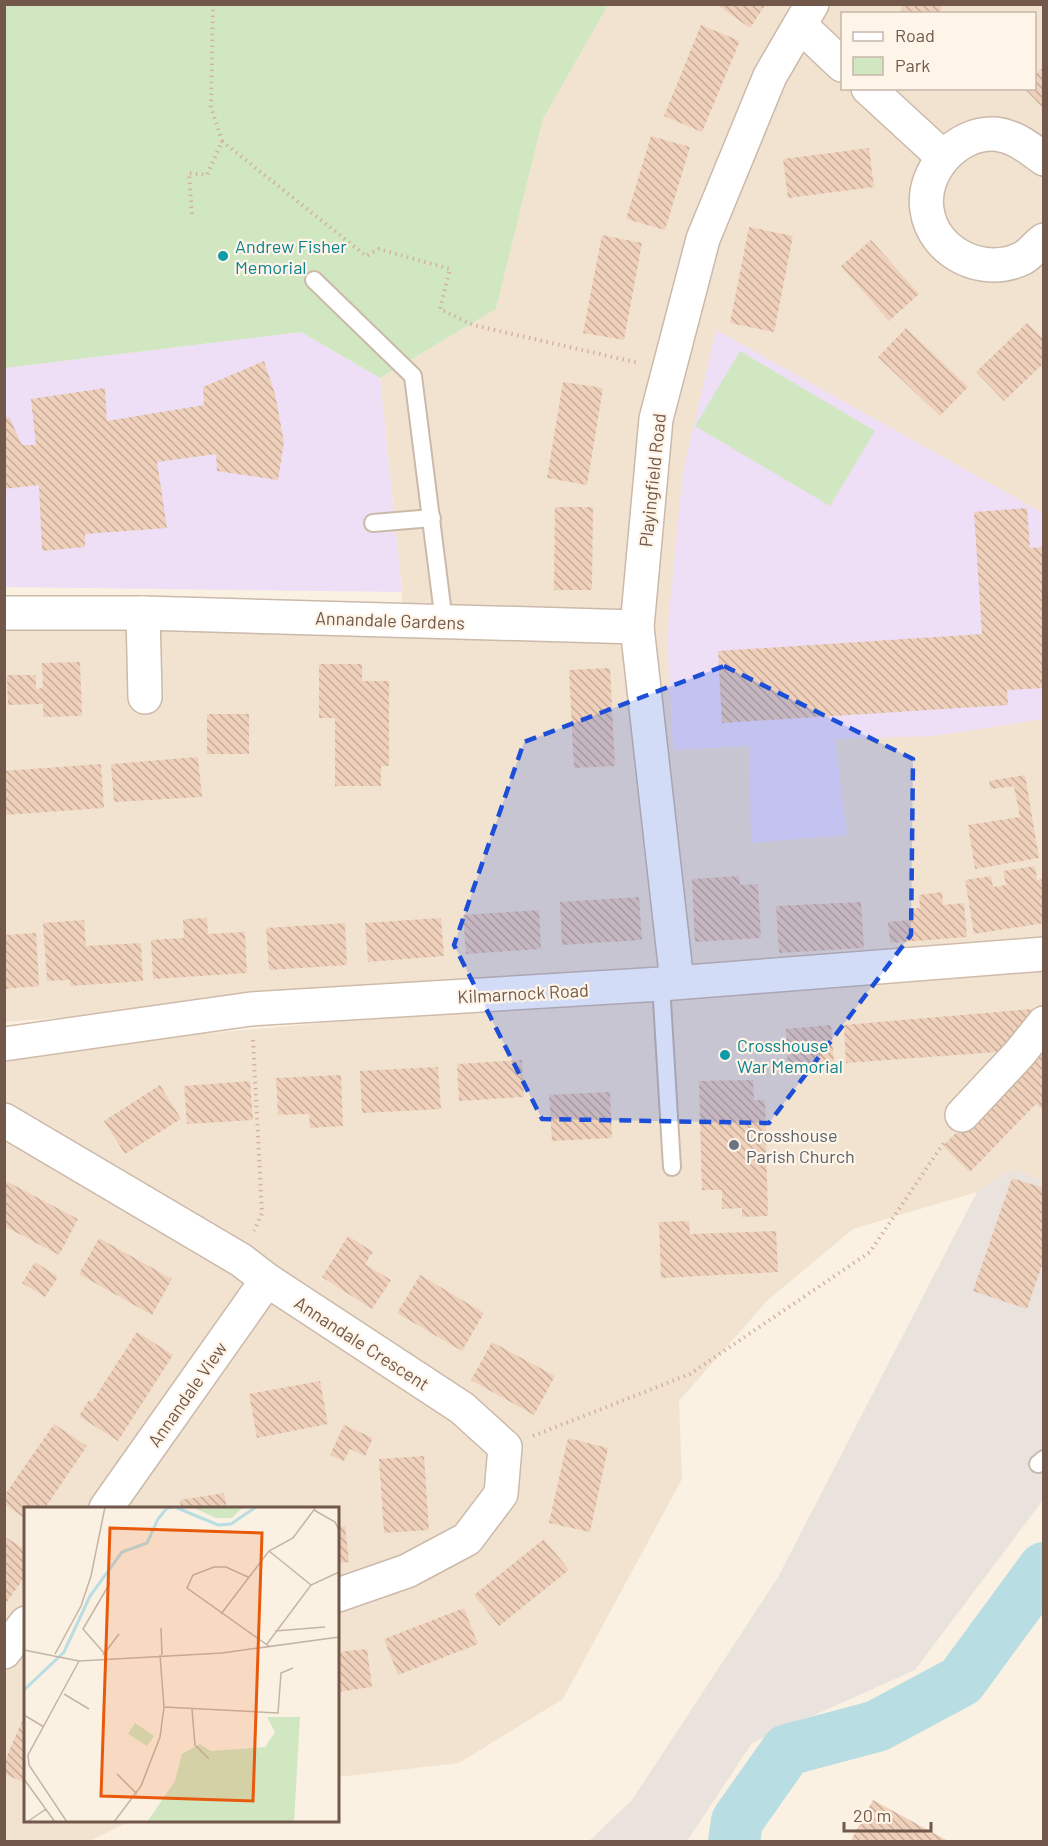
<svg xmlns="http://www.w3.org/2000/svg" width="1048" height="1846" font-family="Barlow,sans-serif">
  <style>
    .residential { fill: #f2e3d1; fill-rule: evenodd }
    .industrial { fill: #eae3dd }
    .education { fill: #eedff7 }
    .green { fill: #d1e7c2 }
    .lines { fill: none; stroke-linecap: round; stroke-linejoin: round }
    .river { stroke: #b8dde3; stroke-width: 52 }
    .building { fill: url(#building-back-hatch) }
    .service-casing { stroke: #cbb9aa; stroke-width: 20 }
    .minor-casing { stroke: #cbb9aa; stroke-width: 36 }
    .secondary-casing { stroke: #d0bbaa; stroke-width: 36 }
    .path { stroke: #d3b39f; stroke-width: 4; stroke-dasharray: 1.5 4.5; stroke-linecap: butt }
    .service { stroke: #fff; stroke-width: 16 }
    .minor { stroke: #fff; stroke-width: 33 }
    .secondary { stroke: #fff; stroke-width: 33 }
    .marked { fill: #1d4ed8; fill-opacity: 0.2; stroke: #1d4ed8; stroke-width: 4.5; stroke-dasharray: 12 8; stroke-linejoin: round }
    .culture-dot { fill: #0f9aa8; stroke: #fef5e8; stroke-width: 2 }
    .worship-dot { fill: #6b7280; stroke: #fef5e8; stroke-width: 2 }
    .labels { text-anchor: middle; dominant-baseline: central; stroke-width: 4.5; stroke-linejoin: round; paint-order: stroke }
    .culture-label { font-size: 18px; fill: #0d838f; stroke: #fef5e8; text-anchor: start }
    .street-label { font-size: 18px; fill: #71584a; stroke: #fef5e8 }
    .worship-label { font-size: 18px; fill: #5b616d; stroke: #fef5e8; text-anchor: start }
    .inset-river { fill: none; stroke: #b8dde3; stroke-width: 3 }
    .inset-road { fill: none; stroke: #c4b4a5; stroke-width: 1.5 }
    .view { fill: #e8590c; fill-opacity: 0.15; stroke: #e8590c; stroke-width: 3 }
    .inset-edge { fill: none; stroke: #71584a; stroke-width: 3 }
  </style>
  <defs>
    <pattern id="building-back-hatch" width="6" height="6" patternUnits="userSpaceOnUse" patternTransform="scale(1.5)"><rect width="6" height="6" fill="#efd0bb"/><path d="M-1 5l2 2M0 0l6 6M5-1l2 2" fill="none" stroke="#c6ac9a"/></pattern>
  </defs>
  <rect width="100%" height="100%" fill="#fbf1e2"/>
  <!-- residential -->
  <g class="residential">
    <path d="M608,5H1043V938L668,971L5,1022V603L402,608V592L380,378L496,309L543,119ZM842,14H1034V88H842Z"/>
    <polygon points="1043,957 1043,1180 1012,1169 977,1192 853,1229 767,1301 679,1401 682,1479 563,1699 459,1763 338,1777 338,1508 26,1508 26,1820 130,1821 90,1841 5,1841 4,1052"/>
  </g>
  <!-- industrial -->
  <polygon class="industrial" points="1012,1169 1043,1180 1043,1500 915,1670 752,1743 687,1841 588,1842 632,1800 777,1579 977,1192"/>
  <!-- education -->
  <g class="education">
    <polygon points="716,330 1043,513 1043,719 934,736 835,739 847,835 751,843 749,746 673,750 667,634 683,472"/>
    <polygon points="301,332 380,378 402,592 5,587 4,368"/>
  </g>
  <!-- green -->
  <g class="green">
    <polygon points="4,5 608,5 543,119 496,309 380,378 301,332 5,368"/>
    <polygon points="740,351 875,431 830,506 695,426"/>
  </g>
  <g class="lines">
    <!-- river -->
    <polyline class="river" points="734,1842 737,1821 787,1750 877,1726 961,1681 1044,1568"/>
  </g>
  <!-- building -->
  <g class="building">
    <polygon points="716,4 766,4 750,28"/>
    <polygon points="901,4 941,4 941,14 902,14"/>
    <polygon points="701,25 740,41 702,132 664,116"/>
    <polygon points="1044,67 1044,109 1024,88 1034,88 1034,75"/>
    <polygon points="651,136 690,147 665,230 626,219"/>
    <polygon points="869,148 874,187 788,198 783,159"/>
    <polygon points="749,227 793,236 774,332 730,323"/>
    <polygon points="602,235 642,243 624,340 583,333"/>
    <polygon points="871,240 919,294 889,321 841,266"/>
    <polygon points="1027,323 1044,340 1044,363 1004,401 976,372"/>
    <polygon points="906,328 968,387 940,416 878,357"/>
    <polygon points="264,361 275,394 284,442 278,480 217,471 216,454 157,462 167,528 85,534 85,547 42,551 39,485 4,489 4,418 9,417 22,445 36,445 31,399 105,388 107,421 204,405 203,387"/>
    <polygon points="563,382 603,388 587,485 547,478"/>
    <polygon points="555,507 593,507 592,590 554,590"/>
    <polygon points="1027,508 1030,548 1044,547 1044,688 1007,690 1008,705 722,723 718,651 982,634 974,512"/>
    <polygon points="80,662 82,716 43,717 43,704 8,705 7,675 36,675 36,689 43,688 42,663"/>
    <polygon points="319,664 362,664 362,681 389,681 389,766 381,766 381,786 335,786 335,718 319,718"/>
    <polygon points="610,668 615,766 574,768 569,670"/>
    <rect x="207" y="714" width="42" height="40"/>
    <polygon points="198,757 202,797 114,802 111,764"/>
    <polygon points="101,764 104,808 4,815 4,771"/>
    <polygon points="1025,775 1039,858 975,869 968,825 1020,817 1014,786 991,789 989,781"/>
    <polygon points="1035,866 1037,880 1044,879 1044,923 974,934 965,880 991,876 993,887 1006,885 1003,871"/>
    <polygon points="739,876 740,885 758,884 761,938 695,942 692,879"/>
    <polygon points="942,892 943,905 964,903 967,937 890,943 888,922 910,920 909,909 920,908 919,895"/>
    <polygon points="639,897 642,940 562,945 560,902"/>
    <polygon points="861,902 864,948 779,953 776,906"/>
    <polygon points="539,910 541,949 466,954 463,915"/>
    <polygon points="207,918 208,934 245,932 247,973 153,979 151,940 184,938 183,919"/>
    <polygon points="441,918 444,956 368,962 365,923"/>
    <polygon points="84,920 86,946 141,943 143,981 70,986 70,980 47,981 43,923"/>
    <polygon points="345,923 347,965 269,970 266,928"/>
    <polygon points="36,933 39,986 4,989 4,935"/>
    <polygon points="1032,1009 1011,1051 846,1063 844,1025"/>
    <polygon points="831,1025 834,1064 788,1068 786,1029"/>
    <polygon points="1044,1043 1044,1111 1036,1104 970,1172 943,1146"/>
    <polygon points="522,1060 524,1097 459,1101 457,1064"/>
    <polygon points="438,1067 441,1109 362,1113 360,1071"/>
    <polygon points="341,1075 343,1126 310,1128 309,1114 278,1115 276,1078"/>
    <polygon points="753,1080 754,1100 765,1100 768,1216 742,1217 742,1208 722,1209 722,1190 702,1190 699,1081"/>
    <polygon points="250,1081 253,1120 187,1124 184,1086"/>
    <polygon points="160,1085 181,1119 125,1154 104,1121"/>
    <polygon points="610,1092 612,1138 552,1141 549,1095"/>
    <polygon points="1012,1178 1044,1188 1044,1259 1027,1309 973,1291"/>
    <polygon points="4,1180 78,1219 59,1255 4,1226"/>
    <polygon points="689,1221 690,1234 776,1231 778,1272 661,1278 659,1222"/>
    <polygon points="348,1236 373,1252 365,1264 391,1280 372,1309 322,1277"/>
    <polygon points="99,1238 172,1279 152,1315 79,1274"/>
    <polygon points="35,1262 58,1277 45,1297 22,1283"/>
    <polygon points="420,1275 484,1313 462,1351 397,1313"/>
    <polygon points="137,1332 173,1355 118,1441 79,1416 89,1400 92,1402"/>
    <polygon points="492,1342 555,1376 534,1415 471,1380"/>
    <polygon points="320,1381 328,1424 257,1438 249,1394"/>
    <polygon points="54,1424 87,1446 45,1508 26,1508 26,1519 4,1504 4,1496"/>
    <polygon points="344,1425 373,1438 365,1456 350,1449 344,1461 330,1455"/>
    <polygon points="568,1438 608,1448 590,1532 549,1523"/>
    <polygon points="424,1456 429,1530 384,1533 379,1459"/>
    <polygon points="224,1493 227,1508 181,1508 180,1500"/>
    <polygon points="345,1526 349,1562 338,1564 338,1527"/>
    <polygon points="4,1536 26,1550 26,1575 4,1606"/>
    <polygon points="544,1539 569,1570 499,1626 474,1595"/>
    <polygon points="464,1608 478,1644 398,1675 384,1639"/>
    <polygon points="367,1649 372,1687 338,1692 338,1652"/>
    <polygon points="26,1712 26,1783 4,1774 4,1763"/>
    <polygon points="873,1800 950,1842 850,1842"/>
  </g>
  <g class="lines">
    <!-- service casing -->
    <g class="service-casing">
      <g id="service">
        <polyline points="314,280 413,376 444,622"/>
        <polyline points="373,523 432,518"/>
        <polyline points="661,984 672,1167"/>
        <polyline points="1038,1464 1044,1459"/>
      </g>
    </g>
    <!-- minor casing -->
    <g class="minor-casing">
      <g id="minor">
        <polyline points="800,25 842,65"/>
        <polyline points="868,88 943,157"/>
        <path d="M1044,159C1029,148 1015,136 995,134C956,132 921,172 927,210C933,253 984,278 1023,258C1030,254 1037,245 1044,240"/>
        <polyline points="4,613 143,613 637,627"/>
        <polyline points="143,613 145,697"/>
        <polyline points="677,982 637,627 656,419 703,239 770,76 812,4"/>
        <polyline points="962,1115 1019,1054 1044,1023"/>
        <polyline points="4,1120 241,1260 267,1280 462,1408 505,1447 501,1494 467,1539 407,1571 338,1595"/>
        <polyline points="106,1508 267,1280"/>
        <polyline points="4,1652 26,1623"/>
      </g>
    </g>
    <!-- secondary casing -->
    <g class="secondary-casing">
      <polyline id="secondary" points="4,1044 251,1009 661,984 1044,954"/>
    </g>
    <!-- path -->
    <g class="path">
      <polyline points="222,141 366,256 379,249 450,269 440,309 473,325 639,363"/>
      <polyline points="192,214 189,173 207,175 222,141 211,107 213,4"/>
      <polyline points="253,1040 262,1213 254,1231"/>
      <polyline points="533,1436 690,1374 870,1252 945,1141"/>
    </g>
    <!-- service -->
    <use href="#service" class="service"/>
    <!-- minor -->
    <use href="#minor" class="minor"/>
    <!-- secondary -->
    <use href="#secondary" class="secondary"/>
  </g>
  <!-- marked area -->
  <path class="marked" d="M724,666L913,759L911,935L769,1123L542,1119L454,945L524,742Z"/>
  <!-- markers -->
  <g class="culture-dot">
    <circle cx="223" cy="256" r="6"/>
    <circle cx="725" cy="1055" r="6"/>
  </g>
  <circle class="worship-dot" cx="734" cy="1145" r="6"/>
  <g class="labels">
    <!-- culture labels -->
    <g class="culture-label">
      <text x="235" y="246">Andrew Fisher<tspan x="235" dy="21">Memorial</tspan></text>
      <text x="737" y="1045">Crosshouse<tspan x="737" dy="21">War Memorial</tspan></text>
    </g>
    <!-- street labels -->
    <g class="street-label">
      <text transform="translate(652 480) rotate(-84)">Playingfield Road</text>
      <text transform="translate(390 620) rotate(2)">Annandale Gardens</text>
      <text transform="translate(523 993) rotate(-3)">Kilmarnock Road</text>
      <text transform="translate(362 1343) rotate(33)">Annandale Crescent</text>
      <text transform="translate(187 1394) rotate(-55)">Annandale View</text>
    </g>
    <!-- worship labels -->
    <g class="worship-label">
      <text x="746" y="1135">Crosshouse<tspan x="746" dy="21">Parish Church</tspan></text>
    </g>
  </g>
  <!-- overview -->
  <g transform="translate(24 1507)">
    <rect width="315" height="315" fill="#fbf1e2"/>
    <path d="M168,0H219L208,11H192ZM243,210H276L270,315H123L151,274L158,247L176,237L187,244L241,240L251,225ZM111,216L130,229L123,239L104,227Z" fill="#d1e7c2"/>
    <path class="inset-river" d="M151,0L194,18L207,17L232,0M0,183L40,145L66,89L98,45L123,36L134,12L143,1L150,0"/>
    <path class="inset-road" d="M290,3L311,15L315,23M245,44L287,78M224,70L202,60H190L169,68L163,81L246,140M197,107L245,44L269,31L292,0M137,121L138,148M251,124L301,120M243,137L287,78L315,65M0,143L55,154L198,146L315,130M80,146L59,122L86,76M31,147L57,99L67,69L81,0M79,148L95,127M40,187L65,202M140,200L254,206L257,166L269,161M168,202L171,238L185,252M0,208L20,220M93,267L113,287M0,272L31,315M3,315L22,302M43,315L5,258L4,248L55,154M90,315L117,279L136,230L140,200L136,148"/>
    <path class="view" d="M86,21L238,26L229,294L77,289Z"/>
    <rect width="315" height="315" class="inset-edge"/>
  </g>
  <!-- border -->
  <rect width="1048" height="1846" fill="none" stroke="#71584a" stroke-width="12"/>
  <!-- legend -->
  <rect x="841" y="12" width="195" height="78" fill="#fef5e8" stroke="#c6b6a9" stroke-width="1.5"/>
  <rect x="853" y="32" width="30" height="9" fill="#ffffff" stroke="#c6b6a9" stroke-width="1.5"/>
  <text x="895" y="42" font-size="18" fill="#71584a">Road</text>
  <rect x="853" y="57" width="30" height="18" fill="#d1e7c2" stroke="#c6b6a9" stroke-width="1.5"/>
  <text x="895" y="72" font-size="18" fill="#71584a">Park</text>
  <!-- scale -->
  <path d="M844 1822v9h87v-9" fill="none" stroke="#71584a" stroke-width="3"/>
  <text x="853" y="1822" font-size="18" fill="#71584a" stroke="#fef5e8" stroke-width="4.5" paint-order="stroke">20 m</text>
</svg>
